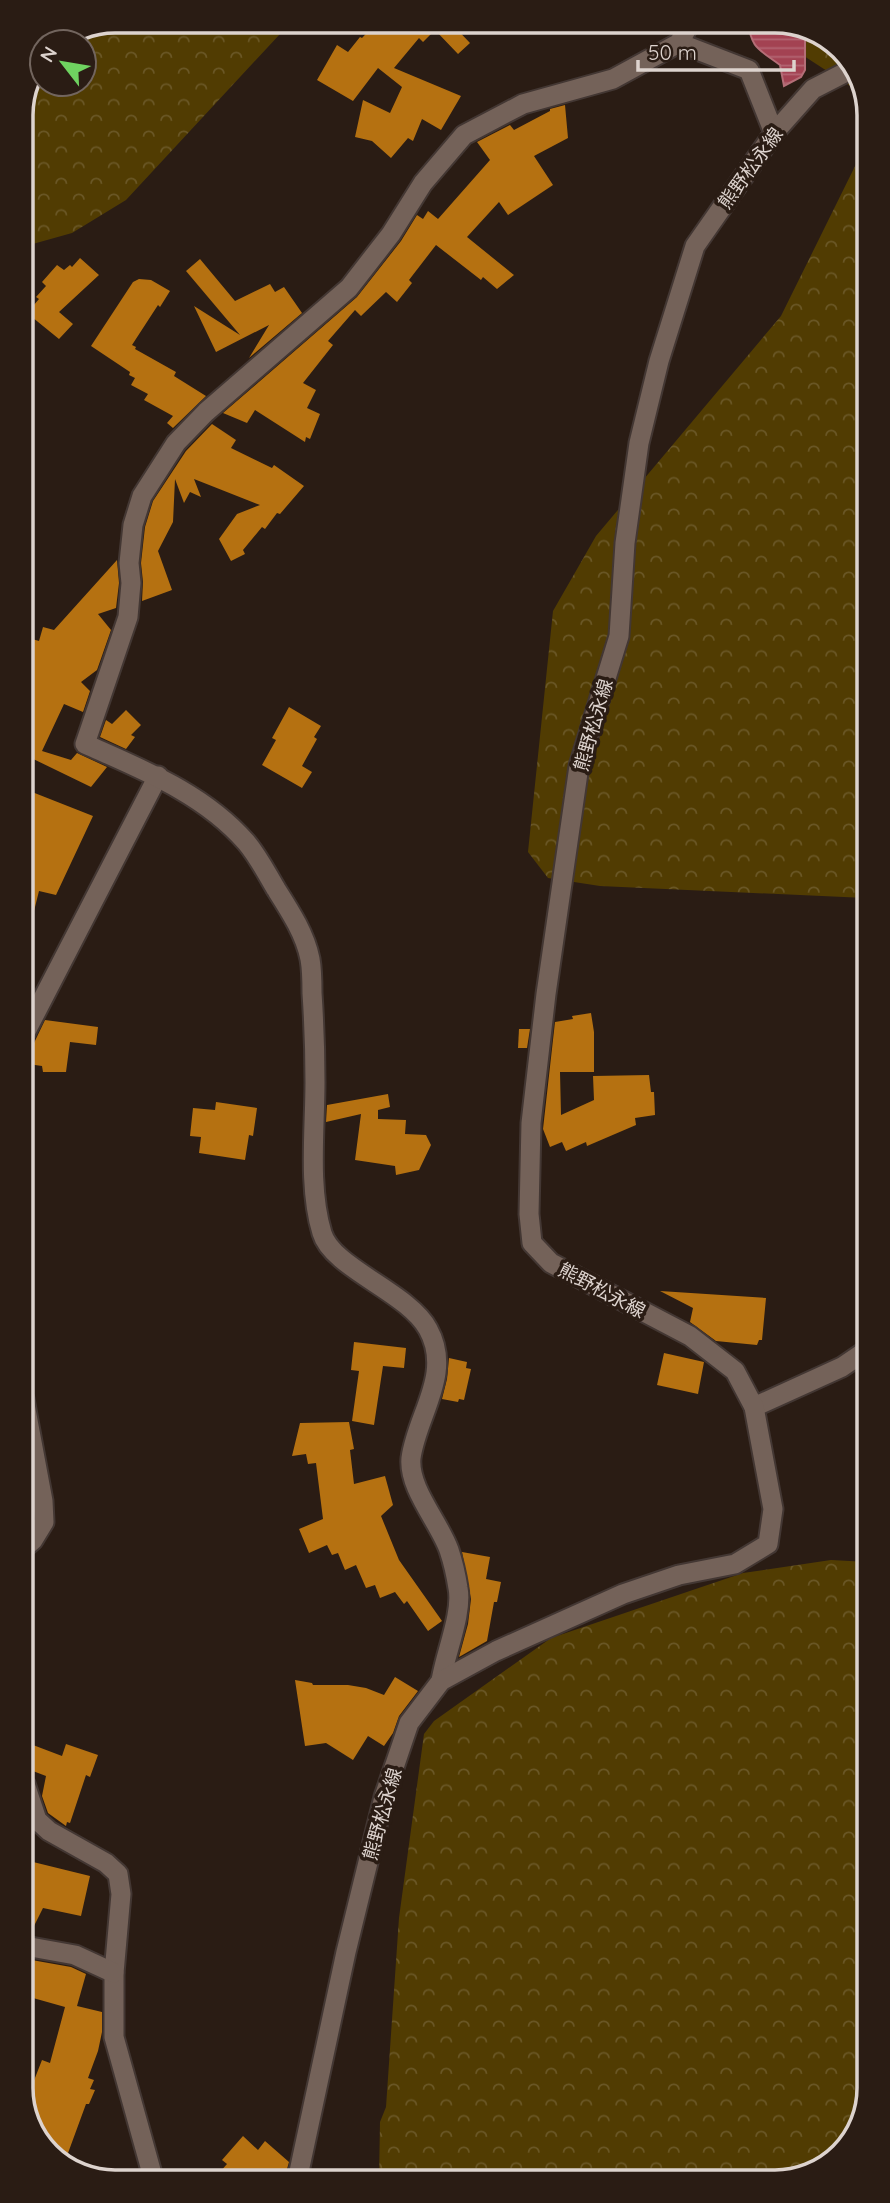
<svg xmlns="http://www.w3.org/2000/svg" width="890" height="2203" font-family="Quicksand,'Noto Sans JP',sans-serif">
  <style>
    .forest { fill: url(#forest-crowns) }
    .water { fill: url(#water-rules); stroke: #b46e77; stroke-width: 2 }
    .building { fill: #b57111 }
    .lines { fill: none; stroke-linecap: round; stroke-linejoin: round }
    .minor-casing { stroke: #433733; stroke-width: 23 }
    .secondary-casing { stroke: #433733; stroke-width: 23 }
    .minor { stroke: #746259; stroke-width: 19 }
    .secondary { stroke: #746259; stroke-width: 19 }
    .labels { text-anchor: middle; dominant-baseline: central; stroke-width: 7; stroke-linejoin: round; paint-order: stroke }
    .street-label { font-size: 19px; fill: #ddd3ce; stroke: #2a1c14 }
    .rim { fill: none; stroke: #ddd3ce; stroke-width: 3.5 }
  </style>
  <defs>
    <pattern id="forest-crowns" width="20" height="18" patternUnits="userSpaceOnUse" patternTransform="scale(1.75)"><rect width="20" height="18" fill="#513c02"/><path d="M2 6a3 3 0 1 1 6 0M12 15a3 3 0 1 1 6 0" fill="none" stroke="#6a5726"/></pattern>
    <pattern id="water-rules" width="6" height="5" patternUnits="userSpaceOnUse" patternTransform="scale(1.75)"><rect width="6" height="5" fill="#a34252"/><path d="M0 2.5h6" fill="none" stroke="#b36572"/></pattern>
  </defs>
  <rect width="100%" height="100%" fill="#2a1c14"/>
  <!-- forest -->
  <g class="forest">
    <polygon points="116,21 299,21 280,34 126,200 72,233 22,247 21,110 42,64 42,84 84,84 84,42 65,42"/>
    <polygon points="750,21 781,21 832,41 864,86 864,95"/>
    <polygon points="864,148 866,898 600,886 548,878 528,852 553,611 596,536 781,316"/>
    <polygon points="831,1560 868,1562 869,2088 850,2145 804,2177 379,2180 380,2122 386,2107 399,1918 424,1734 434,1721 551,1638 743,1573"/>
  </g>
  <!-- water -->
  <path class="water" d="M748,21H781L805,31V70L801,77L784,86L780,65C759,49 751,49 748,21Z"/>
  <!-- building -->
  <g class="building">
    <polygon points="378,21 449,21 470,43 458,54 435,30 423,42 419,38 394,68 461,96 441,130 422,119 413,141 408,138 391,158 372,141 355,137 363,100 390,113 402,87 378,68 353,101 317,80 337,45 348,52 360,37 362,38"/>
    <polygon points="565,105 568,138 534,156 553,185 508,215 499,202 467,237 514,275 497,289 483,277 481,280 436,245 409,280 412,283 397,302 386,292 361,316 355,310 328,341 333,345 303,383 316,390 307,408 320,414 310,439 306,437 305,442 255,410 247,423 223,413 357,297 401,241 417,215 423,219 428,211 438,219 490,160 477,142 510,125 514,130 550,111 550,109"/>
    <polygon points="80,258 99,275 59,312 73,324 59,339 27,313 39,299 36,297 46,286 42,282 57,265 64,270 70,265 72,267"/>
    <polygon points="200,259 235,301 270,284 275,292 284,287 302,313 249,358 269,325 216,352 194,306 240,335 186,271"/>
    <polygon points="139,279 151,280 170,291 160,307 158,305 132,345 136,347 135,349 176,372 174,376 206,396 173,428 167,423 173,416 144,400 148,394 131,385 135,378 129,375 130,372 91,346 133,282"/>
    <polygon points="212,424 236,440 231,448 272,468 274,465 304,486 280,514 277,513 265,529 262,527 243,550 245,554 231,561 219,539 237,514 260,505 194,479 201,497 190,492 184,503 175,479 173,522 158,551 172,590 142,601 143,582 141,563 145,527 153,501 186,451"/>
    <polygon points="117,560 119,583 116,608 98,614 111,630 97,670 81,682 90,691 83,712 64,704 42,751 71,760 77,753 107,767 91,787 23,754 23,715 33,693 23,690 23,669 32,639 39,641 43,627 54,630"/>
    <polygon points="289,707 321,726 314,737 317,739 302,766 312,772 302,788 262,765 276,740 272,738"/>
    <polygon points="126,710 141,725 131,735 135,737 126,749 100,737 106,720 112,724"/>
    <polygon points="27,790 93,816 56,895 39,891 29,931 23,930 23,802"/>
    <polygon points="591,1013 594,1032 594,1072 560,1072 561,1115 594,1100 593,1076 649,1075 651,1092 654,1092 655,1115 635,1118 636,1125 587,1146 586,1142 566,1151 562,1142 550,1147 543,1129 555,1022 573,1019 572,1016"/>
    <polygon points="45,1020 98,1027 96,1045 70,1042 66,1072 43,1072 42,1066 28,1064 28,1048 34,1043"/>
    <polygon points="519,1029 530,1029 527,1048 518,1048"/>
    <polygon points="388,1094 390,1107 378,1110 378,1119 406,1120 405,1134 426,1135 431,1145 419,1170 396,1175 395,1166 355,1160 361,1114 326,1122 327,1105"/>
    <polygon points="216,1102 257,1108 253,1136 249,1135 245,1160 199,1153 201,1137 190,1136 193,1108 215,1110"/>
    <polygon points="660,1291 766,1298 762,1340 759,1340 757,1345 716,1341 690,1322 693,1308"/>
    <polygon points="354,1342 406,1348 404,1368 383,1366 374,1425 352,1421 359,1371 351,1370"/>
    <polygon points="664,1353 704,1362 698,1394 657,1385"/>
    <polygon points="449,1358 467,1362 466,1368 471,1369 464,1400 459,1399 458,1402 442,1399 447,1379"/>
    <polygon points="349,1422 354,1449 350,1450 354,1484 385,1476 393,1505 381,1516 399,1560 442,1621 428,1631 407,1601 404,1604 395,1592 380,1598 375,1585 366,1588 356,1565 345,1570 338,1553 332,1555 327,1545 309,1553 299,1529 323,1519 316,1463 308,1464 306,1454 292,1456 300,1423"/>
    <polygon points="462,1552 490,1557 486,1579 501,1582 497,1602 494,1602 487,1641 459,1657 468,1624 471,1599"/>
    <polygon points="395,1677 418,1691 399,1716 393,1733 384,1746 368,1736 353,1760 326,1743 305,1746 295,1680 312,1683 313,1685 348,1685 366,1688 384,1695"/>
    <polygon points="66,1744 98,1755 90,1777 86,1775 70,1823 67,1822 66,1826 48,1813 42,1796 46,1776 25,1768 33,1745 62,1756"/>
    <polygon points="25,1860 90,1876 81,1916 43,1908 30,1934 25,1934"/>
    <polygon points="26,1959 71,1967 86,1974 77,2006 102,2012 102,2032 98,2051 88,2078 94,2080 90,2089 95,2090 89,2104 86,2104 64,2164 58,2162 26,2117 26,2101 42,2060 50,2063 65,2007 26,1996"/>
    <polygon points="243,2136 258,2150 265,2141 289,2162 285,2176 282,2181 212,2181 227,2164 222,2160"/>
  </g>
  <g class="lines">
    <!-- minor casing -->
    <g class="minor-casing">
      <g id="minor">
        <polyline points="679,43 749,70 774,133"/>
        <polyline points="23,1037 158,776"/>
        <polyline points="24,1399 43,1501 44,1522 33,1540 25,1547"/>
        <polyline points="754,1407 842,1367 864,1352 867,1353"/>
        <path d="M441,1681C445,1654 463,1613 458,1588C456,1575 453,1562 449,1550C439,1522 408,1488 411,1458C417,1414 453,1374 428,1329C408,1292 332,1268 322,1233C308,1187 315,1130 315,1082C315,1052 314,1023 312,993C312,982 312,970 310,959C305,934 290,911 276,889C267,874 258,856 246,842C203,793 143,770 85,744L128,617L131,583L129,563L133,525L142,496L176,443L206,412L349,288L391,234L423,183L464,135L523,104L613,79L679,43L691,21"/>
        <polyline points="25,1784 37,1820 49,1831 106,1863 118,1874 121,1894 114,1973 114,2037 154,2181"/>
        <polyline points="25,1946 75,1955 114,1973"/>
      </g>
    </g>
    <!-- secondary casing -->
    <g class="secondary-casing">
      <polyline id="secondary" points="297,2181 346,1952 384,1797 409,1723 441,1681 496,1651 623,1594 679,1575 735,1564 768,1544 773,1509 754,1407 735,1371 690,1336 551,1263 532,1243 529,1214 531,1123 546,994 579,766 619,636 625,543 639,443 659,361 695,246 774,133 813,89 852,69"/>
    </g>
    <!-- minor -->
    <use href="#minor" class="minor"/>
    <!-- secondary -->
    <use href="#secondary" class="secondary"/>
  </g>
  <g class="labels">
    <!-- street labels -->
    <g class="street-label">
      <text transform="translate(750 168) rotate(-54)">熊野松永線</text>
      <text transform="translate(593 725) rotate(-74)">熊野松永線</text>
      <text transform="translate(602 1290) rotate(28)">熊野松永線</text>
      <text transform="translate(382 1814) rotate(-74)">熊野松永線</text>
    </g>
  </g>
  <!-- crop -->
  <path d="M0 0H890V2203H0ZM115 33H775A82 82 0 0 1 857 115V2088A82 82 0 0 1 775 2170H115A82 82 0 0 1 33 2088V115A82 82 0 0 1 115 33Z" fill="#2a1c14" fill-rule="evenodd"/>
  <path class="rim" d="M115 33H775A82 82 0 0 1 857 115V2088A82 82 0 0 1 775 2170H115A82 82 0 0 1 33 2088V115A82 82 0 0 1 115 33Z"/>
  <!-- north arrow -->
  <g transform="translate(63 63) rotate(301)"><circle r="33" fill="#2a1c14" stroke="#72655e" stroke-width="2"/>
  <path d="M0-5L12 26L0 18L-12 26Z" fill="#6fd360"/>
  <text y="-10" font-size="19" font-weight="bold" text-anchor="middle" fill="#ddd3ce">N</text>
  </g>
  <!-- scale -->
  <path d="M638 60v10h156v-10" fill="none" stroke="#ddd3ce" stroke-width="3.5"/>
  <text x="648" y="60" font-size="21" fill="#ddd3ce" stroke="#2a1c14" stroke-width="5" paint-order="stroke">50 m</text>
</svg>
